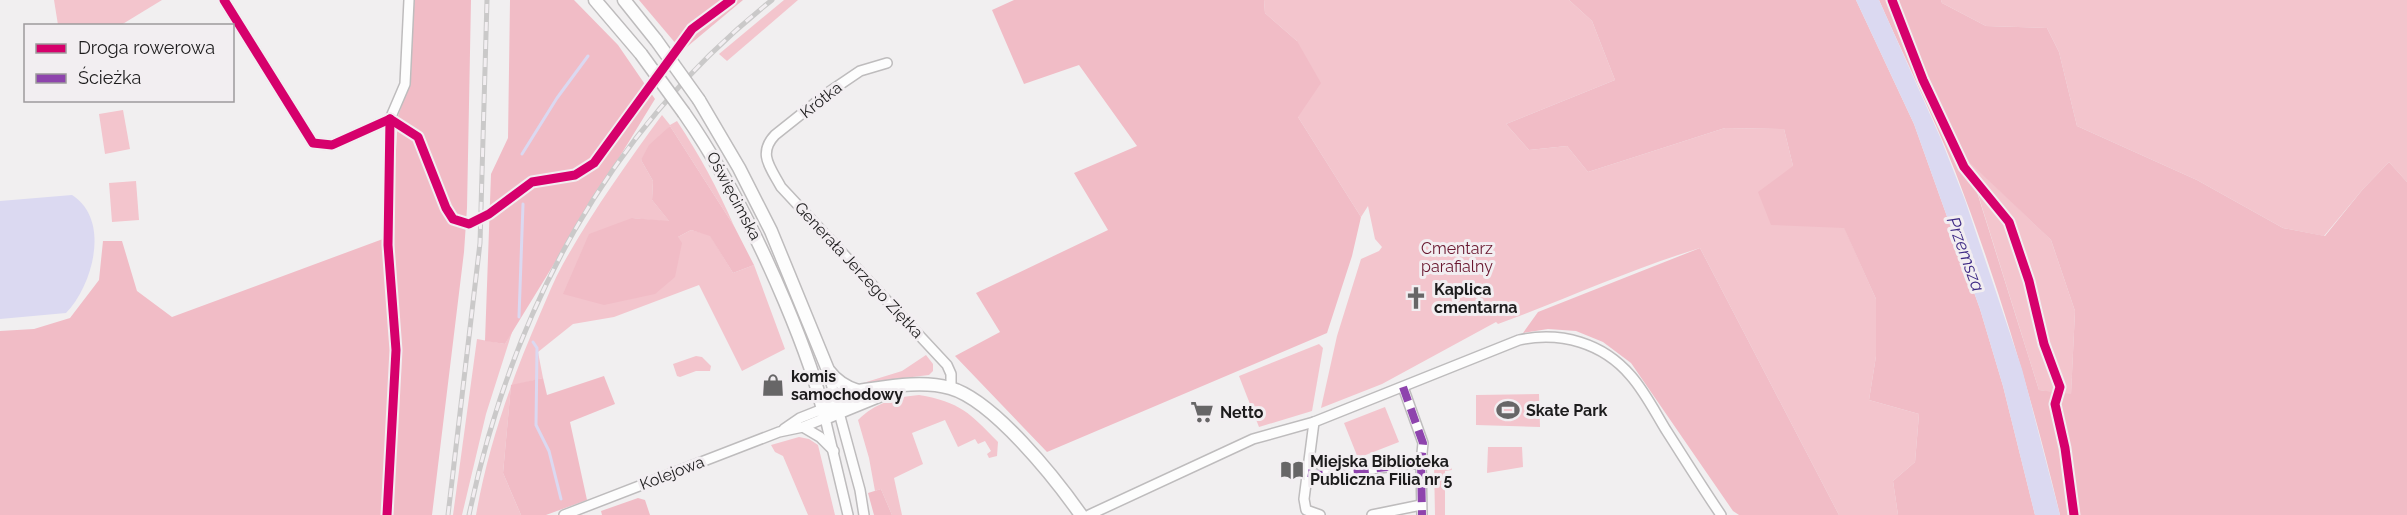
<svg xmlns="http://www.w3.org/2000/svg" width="2407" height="515" font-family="Raleway,sans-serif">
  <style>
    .green { fill: #f3c5cd }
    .forest { fill: #f1bcc6; fill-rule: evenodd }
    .water { fill: #dbd9f1 }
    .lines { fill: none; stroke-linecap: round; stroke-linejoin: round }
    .stream { stroke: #dbd9f1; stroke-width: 3 }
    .street-casing { stroke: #bebcbd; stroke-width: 12 }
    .secondary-casing { stroke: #bebcbd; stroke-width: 15 }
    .street { stroke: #fdfdfd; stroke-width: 9 }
    .secondary { stroke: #fdfdfd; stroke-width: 12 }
    .rail-casing { stroke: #cac9c9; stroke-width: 5 }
    .rail { stroke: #f2eef1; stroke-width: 3; stroke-dasharray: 9; stroke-linecap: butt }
    .secondary-bridge-casing { stroke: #bebcbd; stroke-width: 15; stroke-linecap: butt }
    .secondary-bridge { stroke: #fdfdfd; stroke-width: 12 }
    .quiet { stroke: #8e44ad; stroke-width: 8; stroke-dasharray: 15 8; stroke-linecap: butt }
    .cycleway-casing { stroke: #f2eef1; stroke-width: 13 }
    .cycleway { stroke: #d6006c; stroke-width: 9 }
    .labels { text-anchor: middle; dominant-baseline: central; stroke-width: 6; stroke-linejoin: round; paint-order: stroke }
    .street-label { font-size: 16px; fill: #1d1c1d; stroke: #f2eef1 }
    .park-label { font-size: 16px; fill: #68162e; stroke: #f2eef1 }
    .poi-label { font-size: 16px; font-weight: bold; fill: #1d1c1d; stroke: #f2eef1; text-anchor: start }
    .water-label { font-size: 18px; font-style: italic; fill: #3e2a85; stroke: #f2eef1 }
  </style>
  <rect width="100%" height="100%" fill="#f1eff0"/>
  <!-- green -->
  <g class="green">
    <polygon points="54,0 162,0 121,25 58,25"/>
    <polygon points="784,0 798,0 727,61 719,54"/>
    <path d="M1264,0H1569L1592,21L1615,80L1506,124L1529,150L1567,146L1588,172L1725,128L1784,129L1793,166L1844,227L1876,299V356L1869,400L1919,414L1915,462L1893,481L1898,515H1839L1700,248C1631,269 1566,299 1498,324L1496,322L1382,384L1321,408L1337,336L1361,259L1379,251L1382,247L1375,239L1368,206L1361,217L1298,117L1297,41L1265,13Z"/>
    <polygon points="1941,0 2407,0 2407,182 2389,162 2363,189 2324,236 2283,228 2197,180 2077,126 2059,52 2047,28 1986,26 1942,3"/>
    <polygon points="123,110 130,149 105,154 99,114"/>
    <path d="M662,115L670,125L677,121C699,154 718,189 734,226L670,126L641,160L653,181L652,200L670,222L632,218L678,237L691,230L710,235L733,273L754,265L785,349L742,371L699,285L614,317L573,324L538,352L543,378L511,386L503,473L521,515H476C488,446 512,378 540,314C547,298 554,280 563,264C592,212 627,163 662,115Z"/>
    <polygon points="1967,159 2051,240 2075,311 2071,395 2039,390"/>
    <polygon points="136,181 139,220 112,222 109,183"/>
    <polygon points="513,329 486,414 462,515 453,515 477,339 505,344"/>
    <polygon points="1319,344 1323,348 1312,411 1259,427 1239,376"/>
    <polygon points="926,355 933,364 933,371 929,375 863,383 902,371"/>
    <polygon points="696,356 702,357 711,366 710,371 696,371 680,377 677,376 673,364"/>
    <polygon points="1539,394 1540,427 1476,425 1476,395"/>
    <path d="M919,395C960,402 970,413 998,442L997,456L989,458L987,454L991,451L985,441L978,444L975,439L958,447L945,420L912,433L923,464L894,478L902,515H892L881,489L875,491L869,458L858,420C875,403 896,397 919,395Z"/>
    <polygon points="1385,407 1399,442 1358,458 1344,423"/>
    <polygon points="799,437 809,439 818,445 835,515 808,515 783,456 775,452 771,445"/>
    <polygon points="1488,447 1522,447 1523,467 1487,473"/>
    <polygon points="1435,455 1448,460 1452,470 1445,471 1445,515 1435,515 1434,462 1426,461 1429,457"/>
  </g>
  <!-- forest -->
  <g class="forest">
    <polygon points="412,0 471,0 467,208 464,252 432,515 0,515 0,331 34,329 70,318 99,280 103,241 122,241 137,291 172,317 391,236 398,116 411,80"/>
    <polygon points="510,0 574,0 618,45 655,99 505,344 485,341 491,174 508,138"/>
    <polygon points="639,0 743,0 682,51"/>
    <polygon points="1014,0 1264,0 1265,13 1297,41 1321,83 1298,117 1361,217 1352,256 1327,333 1047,452 955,356 1000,332 976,293 1108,230 1074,173 1137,146 1079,65 1024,84 992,10"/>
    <polygon points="1569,0 1856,0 1914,124 1980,309 2003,386 2035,515 1898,515 1893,481 1915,462 1919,414 1869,400 1876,356 1876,299 1844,228 1771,225 1758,192 1793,166 1784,129 1725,128 1588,172 1567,146 1529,150 1506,124 1615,80 1592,21"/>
    <path d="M1879,0H1941L1942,3L1986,26L2047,28L2059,52L2077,126L2197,180L2283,228L2325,236L2363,189L2389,162L2407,182V515H2060C2032,398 1998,283 1955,171C1932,113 1904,57 1879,0ZM1967,160L2051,240L2075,311L2071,394L2039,390Z"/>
    <polygon points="670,126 734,226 754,265 733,273 710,236 691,230 678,237 682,243 675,277 655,294 604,305 563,294 589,234 632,218 669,221 652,200 653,181 641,160 649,145"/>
    <polygon points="1700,248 1839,515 1739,515 1733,511 1631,363 1603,342 1576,331 1548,329 1523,333 1538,312"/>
    <polygon points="604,376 615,404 570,422 587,500 546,515 521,515 503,473 511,385 543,378 547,395"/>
    <polygon points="881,489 892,515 874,515 868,493"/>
    <polygon points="638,498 645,500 650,515 602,515 601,511"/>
  </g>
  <!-- water -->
  <g class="water">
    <polygon points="1856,0 1879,0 1941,139 1965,200 2022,369 2060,515 2035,515 2003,386 1980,309 1914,124"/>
    <path d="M72,195C111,220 93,285 66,313L0,319V201Z"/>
  </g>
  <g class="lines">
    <!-- stream -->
    <g class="stream">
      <polyline points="522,154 557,98 588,56"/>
      <polyline points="519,317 523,204"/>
      <polyline points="533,342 537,348 536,425 549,451 561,499"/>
    </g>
    <!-- street casing -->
    <g class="street-casing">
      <g id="street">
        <polyline points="224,0 313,143 332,145 390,119 405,84 409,0"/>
        <path d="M887,63L860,71L829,92L775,135C757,154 771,168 781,187L947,365L951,374V388"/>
        <polyline points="828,372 860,490 864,515"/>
        <polyline points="1403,387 1423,443 1421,463"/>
        <polyline points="1314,422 1304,499 1306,510 1320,515"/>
        <polyline points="803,427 820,437 834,451"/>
        <polyline points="784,429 800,418 853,397 858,391"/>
        <polyline points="1308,473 1321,475 1421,463 1422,515"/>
        <polyline points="564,515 779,432 803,427 825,418 848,515"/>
        <path d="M1089,515L1253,439L1314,422L1519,340C1561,331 1603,343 1631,376C1645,392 1655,412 1666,430C1684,458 1702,487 1721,515"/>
        <polyline points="1372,515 1421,505"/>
      </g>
    </g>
    <!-- secondary casing -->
    <g class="secondary-casing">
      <g id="secondary">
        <polyline points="595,0 641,54"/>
        <polyline points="624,0 656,40"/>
        <path d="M699,100L739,168L771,231L828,370C836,381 845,387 858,391C887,387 921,380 950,388C993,400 1055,478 1081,515"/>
        <path d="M684,113C725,172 757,236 785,302C801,340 816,378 825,418L891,391"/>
      </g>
    </g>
    <!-- street -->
    <use href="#street" class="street"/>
    <!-- secondary -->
    <use href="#secondary" class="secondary"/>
    <!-- rail casing -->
    <g class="rail-casing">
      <g id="rail">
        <polyline points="448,515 480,243 487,0"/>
        <path d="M469,515C512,311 607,131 772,0"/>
      </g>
    </g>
    <!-- rail -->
    <use href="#rail" class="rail"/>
    <!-- secondary-bridge casing -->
    <g class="secondary-bridge-casing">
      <g id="secondary-bridge">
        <polyline points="656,40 699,100"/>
        <polyline points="641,54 684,113"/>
      </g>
    </g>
    <!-- secondary-bridge -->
    <use href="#secondary-bridge" class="secondary-bridge"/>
    <!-- quiet -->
    <g class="quiet">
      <polyline points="1403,387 1423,443 1421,463"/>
      <polyline points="1308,473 1321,475 1421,463 1422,515"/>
    </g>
    <!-- cycleway casing -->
    <g class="cycleway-casing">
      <g id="cycleway">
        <polyline points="224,0 313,143 332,145 390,119"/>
        <polyline points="1892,0 1923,80 1964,167 2009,222 2029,281 2044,344 2060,387 2055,404 2065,448 2074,515"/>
        <polyline points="390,119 418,137 446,208 453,219 469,224 489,214 532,182 575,175 594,163 692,29 731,0"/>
        <polyline points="387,515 396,350 388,245 390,119"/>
      </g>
    </g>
    <!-- cycleway -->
    <use href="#cycleway" class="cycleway"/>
  </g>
  <!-- icons -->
  <defs>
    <g id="church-bare" transform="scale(1.8)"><path d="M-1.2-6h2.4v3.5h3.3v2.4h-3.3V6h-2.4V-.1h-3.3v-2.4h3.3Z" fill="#676667" stroke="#f2eef1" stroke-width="2.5" paint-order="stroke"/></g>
    <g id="shop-bare" transform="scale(1.8)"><path d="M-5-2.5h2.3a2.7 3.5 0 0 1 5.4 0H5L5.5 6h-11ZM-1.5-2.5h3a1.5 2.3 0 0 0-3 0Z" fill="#676667" stroke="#f2eef1" stroke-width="2.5" paint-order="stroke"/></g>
    <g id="stadium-bare" transform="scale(1.8)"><path d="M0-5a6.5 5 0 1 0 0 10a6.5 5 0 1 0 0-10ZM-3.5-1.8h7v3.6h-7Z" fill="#676667" stroke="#f2eef1" stroke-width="2.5" paint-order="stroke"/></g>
    <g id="supermarket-bare" transform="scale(1.8)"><path d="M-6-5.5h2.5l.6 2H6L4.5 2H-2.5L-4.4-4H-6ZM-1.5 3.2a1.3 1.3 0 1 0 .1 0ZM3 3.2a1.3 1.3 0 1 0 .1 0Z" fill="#676667" stroke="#f2eef1" stroke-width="2.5" paint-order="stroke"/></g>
    <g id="library-bare" transform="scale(1.8)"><path d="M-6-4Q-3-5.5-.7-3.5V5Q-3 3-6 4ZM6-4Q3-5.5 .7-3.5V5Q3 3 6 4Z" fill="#676667" stroke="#f2eef1" stroke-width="2.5" paint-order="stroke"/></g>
  </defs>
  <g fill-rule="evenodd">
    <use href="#church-bare" x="1416" y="298"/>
    <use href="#shop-bare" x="773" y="385"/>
    <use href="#stadium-bare" x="1508" y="410"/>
    <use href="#supermarket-bare" x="1202" y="412"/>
    <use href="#library-bare" x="1292" y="470"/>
  </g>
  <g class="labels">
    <!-- street labels -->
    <g class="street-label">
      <text transform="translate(821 100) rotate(-38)">Krótka</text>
      <text transform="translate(734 196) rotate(62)">Oświęcimska</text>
      <text transform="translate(859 270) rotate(47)">Generała Jerzego Ziętka</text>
      <text transform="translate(672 473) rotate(-21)">Kolejowa</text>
    </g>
    <!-- park labels -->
    <g class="park-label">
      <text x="1457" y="248">Cmentarz<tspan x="1457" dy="18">parafialny</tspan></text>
    </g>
    <!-- poi labels -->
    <g class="poi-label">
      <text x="1434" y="289">Kaplica<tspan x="1434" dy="18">cmentarna</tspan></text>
      <text x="791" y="376">komis<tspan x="791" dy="18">samochodowy</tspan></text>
      <text x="1526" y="410">Skate Park</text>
      <text x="1220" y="412">Netto</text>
      <text x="1310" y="461">Miejska Biblioteka<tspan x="1310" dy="18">Publiczna Filia nr 5</tspan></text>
    </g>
    <!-- water labels -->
    <g class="water-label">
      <text transform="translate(1966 254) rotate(70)">Przemsza</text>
    </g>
  </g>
  <!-- legend -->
  <rect x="24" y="24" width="210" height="78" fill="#f2eef1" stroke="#9d9a9c" stroke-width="1.5"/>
  <rect x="36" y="44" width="30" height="9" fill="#d6006c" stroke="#9d9a9c" stroke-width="1.5"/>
  <text x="78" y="54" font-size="18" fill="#1d1c1d">Droga rowerowa</text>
  <rect x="36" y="74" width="30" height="9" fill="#8e44ad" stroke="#9d9a9c" stroke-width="1.5"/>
  <text x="78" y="84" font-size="18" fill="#1d1c1d">Ścieżka</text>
</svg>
